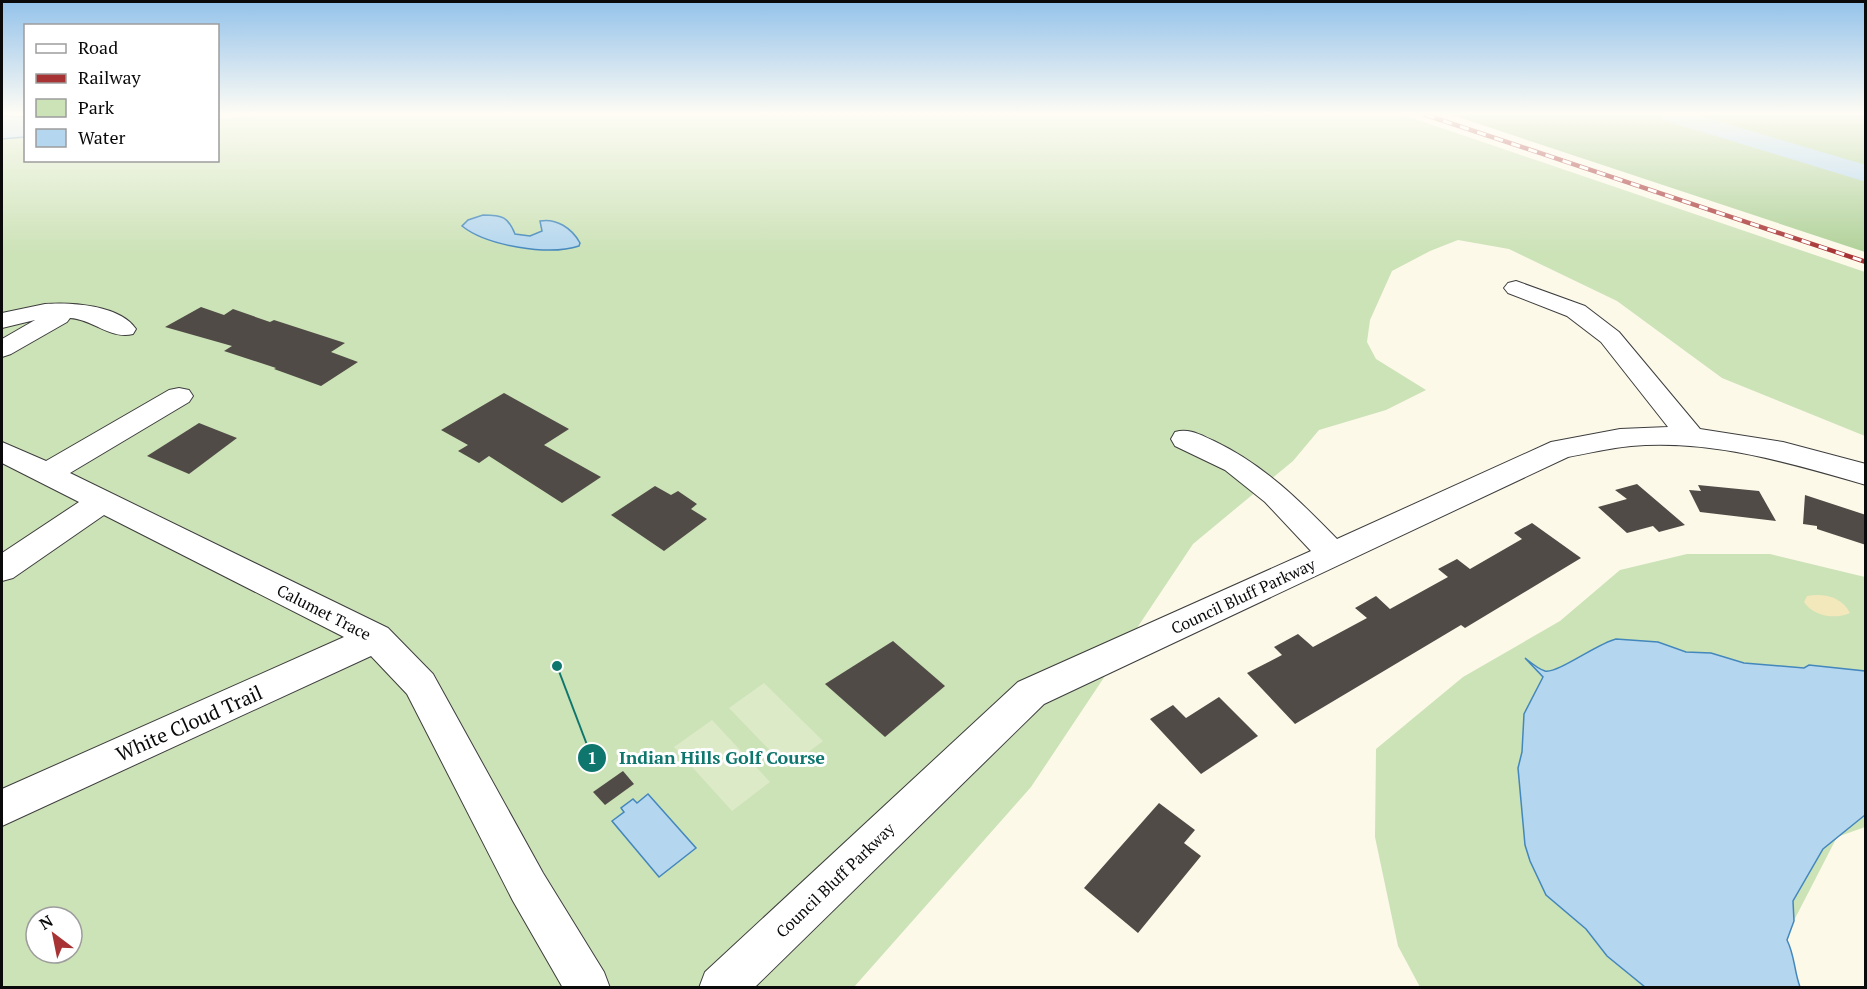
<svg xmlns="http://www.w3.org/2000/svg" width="1867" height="989" font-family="'PT Serif',serif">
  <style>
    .green { fill: #cce2b7; fill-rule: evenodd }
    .forest { fill: #b0d199 }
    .sand { fill: #f3e8bb }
    .pitch { fill: #ddeac8 }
    .water { fill: #b4d6ee; stroke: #4387bc; stroke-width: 1.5 }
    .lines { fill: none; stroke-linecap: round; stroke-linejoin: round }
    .river { fill: #b4d6ee; fill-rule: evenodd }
    .building { fill: #514b47 }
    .minor-casing { stroke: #3d3d3d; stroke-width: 2 }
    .minor { fill: #fff; fill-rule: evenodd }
    .rail-casing { stroke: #a83334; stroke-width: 4.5 }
    .rail { stroke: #fff; stroke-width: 3; stroke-dasharray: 9; stroke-linecap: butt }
    .labels { text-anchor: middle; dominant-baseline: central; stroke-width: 6; stroke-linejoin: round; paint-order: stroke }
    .street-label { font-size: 16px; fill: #0a0a0a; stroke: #fff }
    .near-street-label { font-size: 20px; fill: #0a0a0a; stroke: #fff }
    .leader { fill: none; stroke: #0f766e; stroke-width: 2 }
    .callout-dot { fill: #0f766e; stroke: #fff; stroke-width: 2 }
    .mark-label { font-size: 18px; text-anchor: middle; font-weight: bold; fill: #fff }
    .callout-label { font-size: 18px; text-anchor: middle; font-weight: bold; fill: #0f766e; stroke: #fff; stroke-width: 6; stroke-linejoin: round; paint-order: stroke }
  </style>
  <rect width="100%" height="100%" fill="#fcf9e9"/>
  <!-- green -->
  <g class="green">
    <path d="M256,115H1403L1865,272V436L1722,378L1617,301L1509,249L1458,240L1430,251L1392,271L1370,320L1367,342L1376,359L1426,390L1386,410L1319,430L1293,461L1193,544L1031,787L854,987H2V139L25,137L26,160H218V119ZM36,917H72V953H36Z"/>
    <polygon points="1687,554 1770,554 1865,577 1865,827 1837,837 1788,932 1777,987 1420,987 1398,946 1375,837 1376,749 1463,677 1560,621 1620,570"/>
  </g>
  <!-- forest -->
  <polygon class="forest" points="1452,115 1865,115 1865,252"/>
  <!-- sand -->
  <path class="sand" d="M1807,596C1824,593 1842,597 1850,613C1835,620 1813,616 1804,602Z"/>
  <!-- pitch -->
  <g class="pitch">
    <polygon points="764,683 823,741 787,768 729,708"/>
    <polygon points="712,720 770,782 732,811 674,747"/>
  </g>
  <!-- water -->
  <g class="water">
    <polygon points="2,116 25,117 25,137 2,139"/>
    <path d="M483,215C503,215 508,217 515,234L530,236L542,231L540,221C556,218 572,228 580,243L579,246C549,256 487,246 462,226L468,220Z"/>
    <path d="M1616,639L1658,642L1686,652L1711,653L1744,663L1804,668L1809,665L1865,671V815L1823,849L1793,901L1794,921L1787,940C1795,956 1794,971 1800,987H1645L1607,956L1586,929L1546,895L1530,861L1525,845L1518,768L1522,752L1524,714L1543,677L1525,658C1530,662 1538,669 1545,671C1557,674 1598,643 1616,639Z"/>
    <polygon points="648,794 696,848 659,877 612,821 624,812 621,808 633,799 637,803"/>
  </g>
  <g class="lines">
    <!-- river -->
    <polygon class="river" points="1660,115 1697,115 1866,165 1866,182 1663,120"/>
  </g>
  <!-- building -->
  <g class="building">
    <polygon points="201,307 224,315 233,309 270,322 274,320 345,343 331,352 358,362 321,386 274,369 276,368 224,351 232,346 165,327"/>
    <polygon points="504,393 569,429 544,445 601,477 562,503 489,456 479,463 458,451 468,445 441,430"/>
    <polygon points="199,423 237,438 189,474 147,456"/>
    <polygon points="1637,484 1685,525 1659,532 1653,526 1627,533 1598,507 1627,499 1615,490"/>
    <polygon points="1698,485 1759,491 1776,521 1700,512 1689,490 1701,491"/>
    <polygon points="655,486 671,495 678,491 697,504 691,509 707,519 664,551 611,515"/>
    <polygon points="1805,495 1866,515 1866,545 1817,529 1817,526 1803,524"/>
    <polygon points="1532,523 1581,558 1465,628 1461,625 1295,724 1247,673 1282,655 1274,647 1298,634 1313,647 1367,618 1355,608 1376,596 1390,609 1448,577 1438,569 1457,559 1470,569 1522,539 1514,533"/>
    <polygon points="893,641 945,686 885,737 825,684"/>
    <polygon points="1219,697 1258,736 1201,774 1150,719 1173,705 1186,718"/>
    <polygon points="623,771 634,784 605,805 593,792"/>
    <polygon points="1159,803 1195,830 1184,843 1201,856 1138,933 1084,888"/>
  </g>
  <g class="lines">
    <!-- minor casing -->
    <g class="minor-casing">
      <g id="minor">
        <path d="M1516,281L1585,306L1619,332L1700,429L1783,442L1866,464V485C1789,463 1712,439 1631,446C1610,448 1589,453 1568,457L1044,704L754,988H699L705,972L1018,682L1311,551L1265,502L1225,470L1175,446L1171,439L1175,432C1190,428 1200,435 1214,441C1264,465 1299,500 1337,539L1551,442L1620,429L1668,427L1601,342L1567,316L1508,293L1504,288L1508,283Z"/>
        <path d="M45,304C71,302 120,305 136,329L133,334C111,340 92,319 70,318L67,322L11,354L2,357V339L35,320L2,328V313Z"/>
        <polygon points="179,388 189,390 193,396 189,402 70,473 388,628 433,674 543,873 604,972 610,988 563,988 513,901 407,694 371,656 2,826 2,789 344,637 104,515 13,578 2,581 2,553 79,502 2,463 2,442 46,461 169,390"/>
      </g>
    </g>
    <!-- minor -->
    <use href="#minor" class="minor"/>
    <!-- rail casing -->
    <g class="rail-casing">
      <polyline id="rail" points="1426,115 1866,262"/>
    </g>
    <!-- rail -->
    <use href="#rail" class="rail"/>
  </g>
  <!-- sky -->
  <linearGradient id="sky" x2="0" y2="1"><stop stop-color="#93c2ea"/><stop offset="0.45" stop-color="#fefcf5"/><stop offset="1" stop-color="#fefcf5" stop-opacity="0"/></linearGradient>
  <rect width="1867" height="253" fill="url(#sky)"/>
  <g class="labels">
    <!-- street labels -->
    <g class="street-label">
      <text transform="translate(1243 596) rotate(-25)">Council Bluff Parkway</text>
      <text transform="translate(324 612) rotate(27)">Calumet Trace</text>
      <text transform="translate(835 880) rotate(-44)">Council Bluff Parkway</text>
    </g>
    <!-- near-street labels -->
    <g class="near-street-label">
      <text transform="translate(189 723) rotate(-24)">White Cloud Trail</text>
    </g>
  </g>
  <!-- callouts -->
  <path class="leader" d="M557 666L592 758"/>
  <g class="callout-dot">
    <circle cx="557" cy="666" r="6"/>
    <circle cx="592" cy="758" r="15"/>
  </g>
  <g class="mark-label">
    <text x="592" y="764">1</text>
  </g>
  <g class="callout-label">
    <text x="722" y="764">Indian Hills Golf Course</text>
  </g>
  <!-- border -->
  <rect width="1867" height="989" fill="none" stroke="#0a0a0a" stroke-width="6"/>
  <!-- legend -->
  <rect x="24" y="24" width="195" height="138" fill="#ffffff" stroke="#9d9d9d" stroke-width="1.5"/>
  <rect x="36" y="44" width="30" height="9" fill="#ffffff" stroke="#9d9d9d" stroke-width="1.5"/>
  <text x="78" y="54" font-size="18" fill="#0a0a0a">Road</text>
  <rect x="36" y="74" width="30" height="9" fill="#a83334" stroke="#9d9d9d" stroke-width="1.5"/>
  <text x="78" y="84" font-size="18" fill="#0a0a0a">Railway</text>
  <rect x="36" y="99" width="30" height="18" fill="#cce2b7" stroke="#9d9d9d" stroke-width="1.5"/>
  <text x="78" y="114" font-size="18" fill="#0a0a0a">Park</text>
  <rect x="36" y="129" width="30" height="18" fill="#b4d6ee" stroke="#9d9d9d" stroke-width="1.5"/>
  <text x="78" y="144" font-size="18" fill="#0a0a0a">Water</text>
  <!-- north arrow -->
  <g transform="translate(54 935) rotate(328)"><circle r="28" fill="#ffffff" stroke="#9d9d9d" stroke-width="1.5"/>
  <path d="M0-4.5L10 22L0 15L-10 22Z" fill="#a83334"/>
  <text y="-9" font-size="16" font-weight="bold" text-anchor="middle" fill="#0a0a0a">N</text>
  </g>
</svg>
